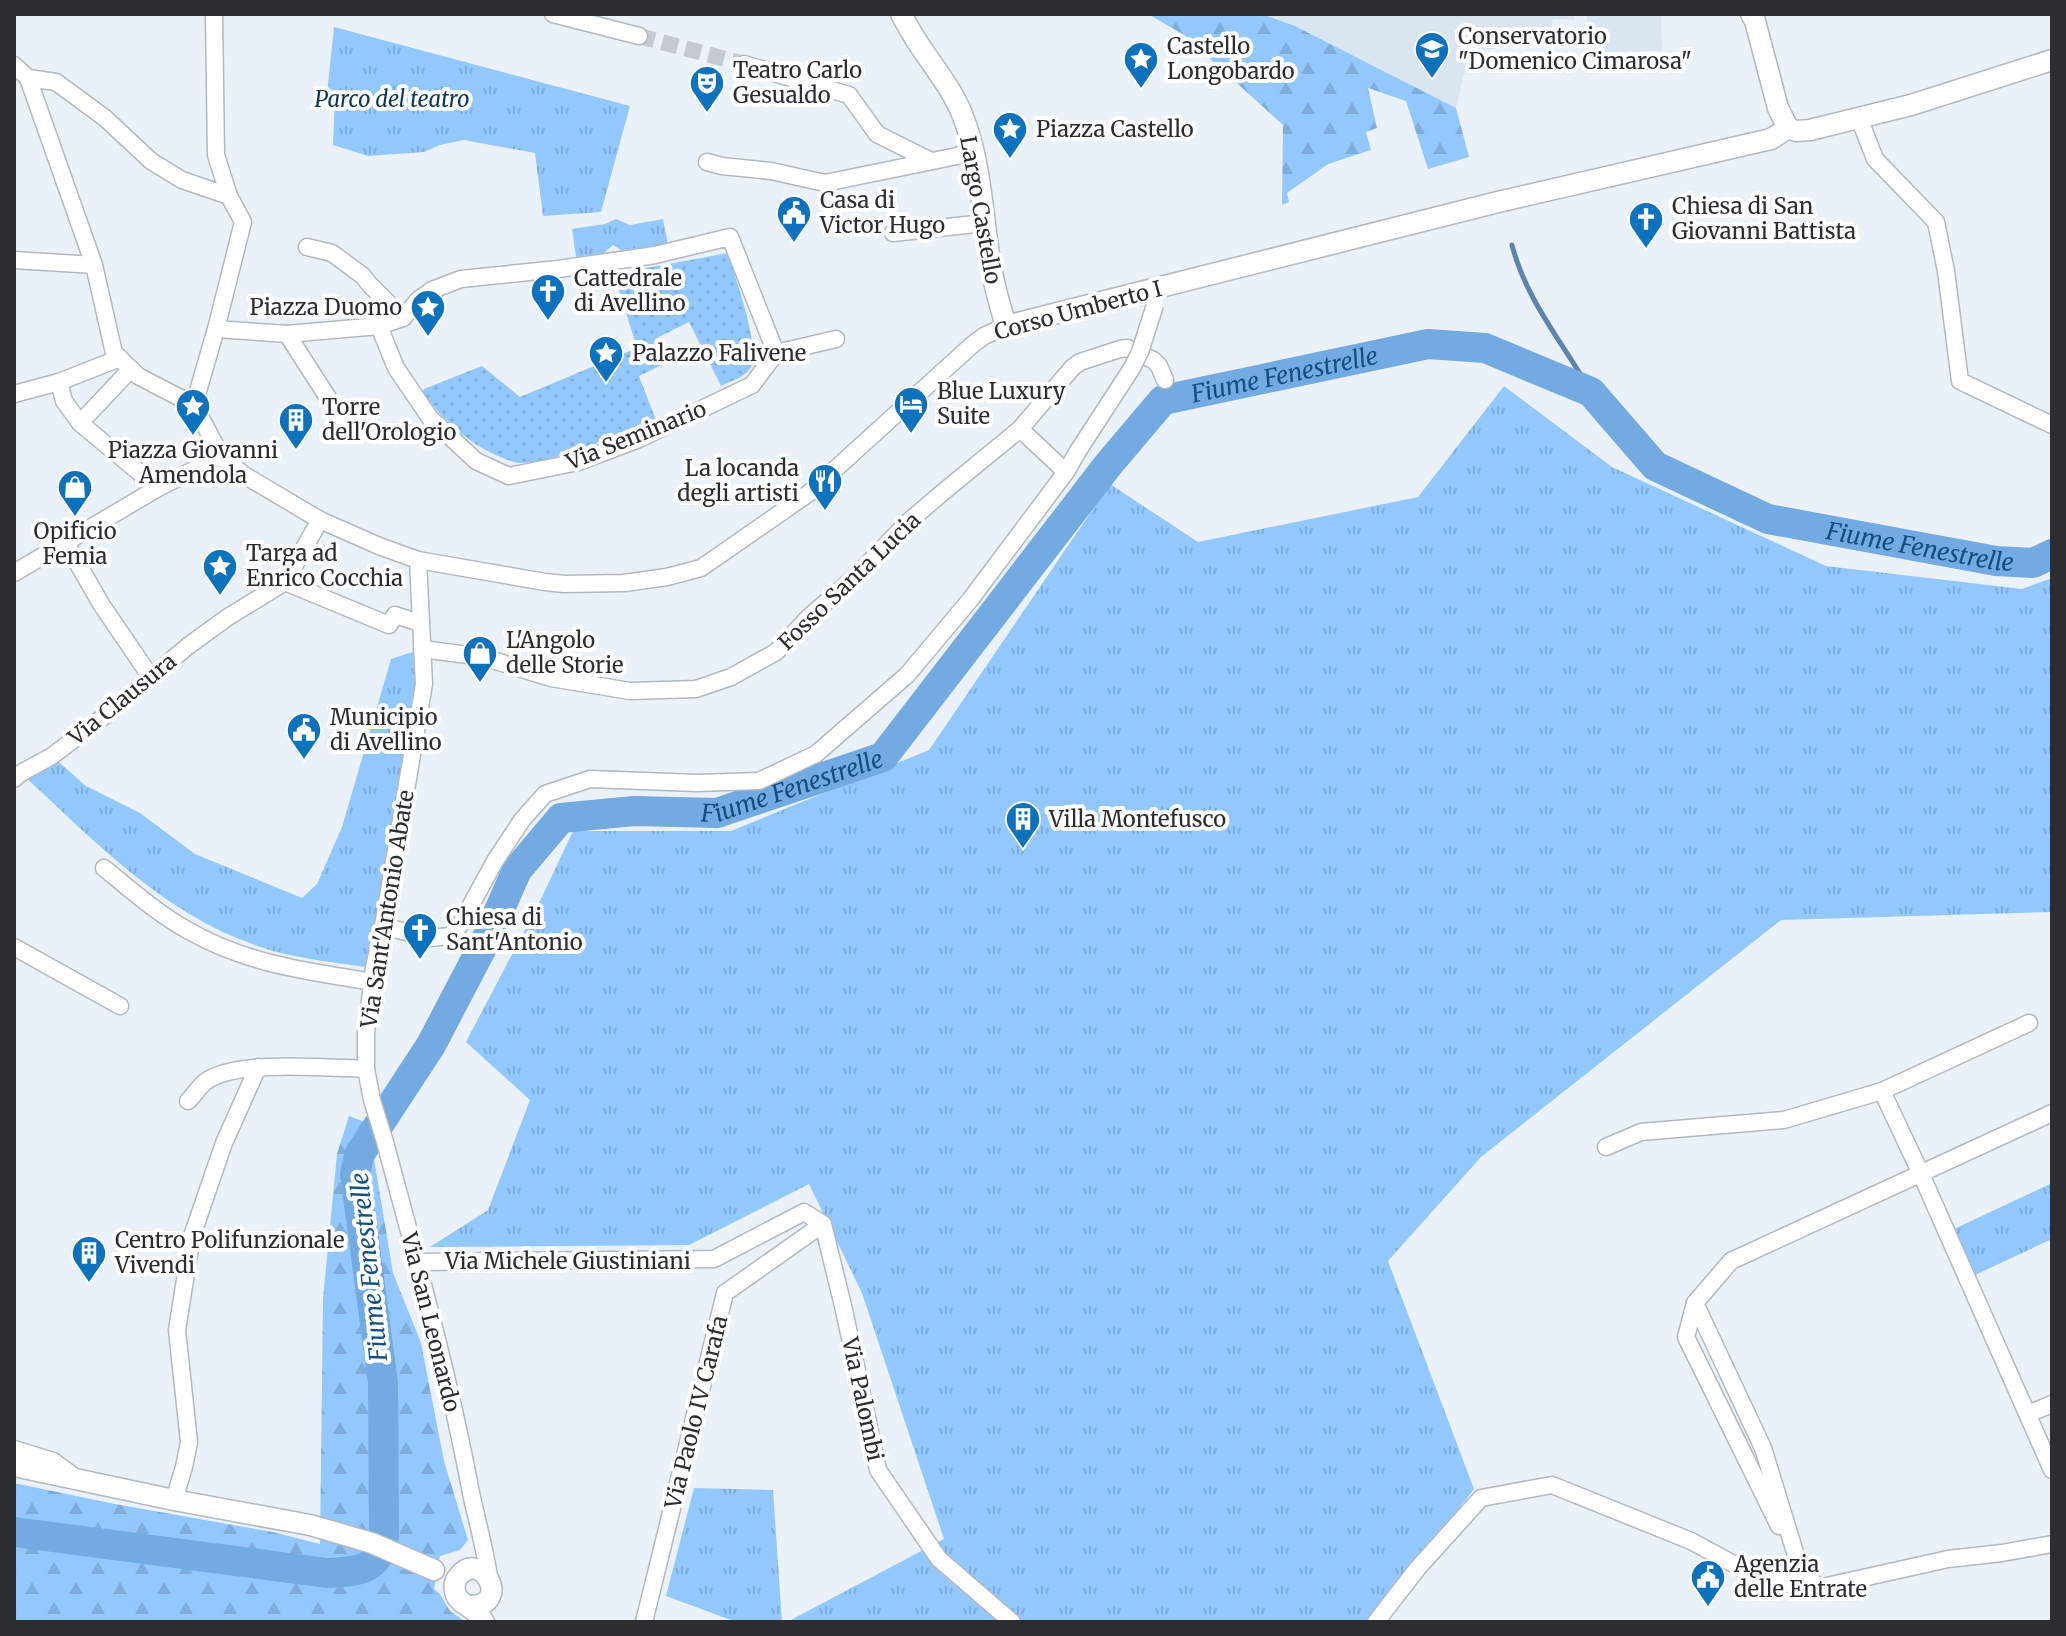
<svg xmlns="http://www.w3.org/2000/svg" width="2066" height="1636" font-family="Merriweather,serif">
  <style>
    .built { fill: #d9e5f1 }
    .grass { fill: url(#grass-dots) }
    .forest { fill: url(#forest-firs) }
    .park { fill: url(#park-tufts) }
    .lines { fill: none; stroke-linecap: round; stroke-linejoin: round }
    .stream { stroke: #5d84ac; stroke-width: 5 }
    .river { stroke: #72aae1; stroke-width: 30 }
    .minor-tunnel { stroke: #c5cad0; stroke-width: 16; stroke-dasharray: 16 8; stroke-linecap: butt }
    .minor-casing { stroke: #b3b9bf; stroke-width: 19 }
    .tertiary-casing { stroke: #b3b9bf; stroke-width: 23 }
    .minor { stroke: #fff; stroke-width: 16 }
    .tertiary { stroke: #fff; stroke-width: 20 }
    .minor-bridge-casing { stroke: #b3b9bf; stroke-width: 19; stroke-linecap: butt }
    .minor-bridge { stroke: #fff; stroke-width: 16 }
    .labels { text-anchor: middle; dominant-baseline: central; stroke-width: 8; stroke-linejoin: round; paint-order: stroke }
    .poi-label { font-size: 22px; fill: #2b2d30; stroke: #fff; text-anchor: start }
    .park-label { font-size: 22px; font-style: italic; fill: #0c3659; stroke: #fff }
    .street-label { font-size: 22px; fill: #2b2d30; stroke: #fff }
    .water-label { font-size: 24px; font-style: italic; fill: #124f82; stroke: #fff }
  </style>
  <defs>
    <pattern id="grass-dots" width="8" height="8" patternUnits="userSpaceOnUse" patternTransform="scale(2)"><rect width="8" height="8" fill="#92c8ff"/><path d="M2 2h.1M6 6h.1" fill="none" stroke="#7eacdb" stroke-width="1.8" stroke-linecap="round"/></pattern>
    <pattern id="forest-firs" width="22" height="20" patternUnits="userSpaceOnUse" patternTransform="scale(2)"><rect width="22" height="20" fill="#92c8ff"/><path d="M5 1l3.5 6h-7zM16 11l3.5 6h-7z" fill="#7eacdb"/></pattern>
    <pattern id="park-tufts" width="24" height="20" patternUnits="userSpaceOnUse" patternTransform="scale(2)"><rect width="24" height="20" fill="#92c8ff"/><path d="M3 7l-1-3M5 7V3M7 7l1-3M15 17l-1-3M17 17v-4M19 17l1-3" fill="none" stroke="#7eacdb"/></pattern>
  </defs>
  <rect width="100%" height="100%" fill="#ebf1f8"/>
  <!-- built -->
  <g class="built">
    <polygon points="1262,14 1574,14 1574,20 1553,19 1548,39 1469,53 1456,108 1301,29"/>
    <polygon points="1587,14 1661,14 1662,51 1587,52"/>
  </g>
  <!-- grass -->
  <path class="grass" d="M728,253C734,274 760,347 752,365C747,377 731,381 721,386L689,322L655,339L664,364L639,376L656,420C621,433 556,463 520,463C514,463 508,460 503,458C469,445 444,420 422,393L424,389L482,366L520,397L637,348L614,274Z"/>
  <!-- forest -->
  <g class="forest">
    <polygon points="1148,14 1262,14 1295,26 1456,108 1469,157 1428,169 1406,101 1368,88 1377,128 1366,132 1371,150 1328,164 1287,193 1289,202 1282,205 1283,125 1184,35"/>
    <polygon points="349,1116 368,1123 393,1273 421,1343 444,1461 468,1540 460,1550 440,1556 434,1589 440,1594 450,1611 466,1622 14,1622 14,1483 115,1504 273,1532 320,1544 323,1299 337,1154"/>
  </g>
  <!-- park -->
  <g class="park">
    <polygon points="334,27 630,106 601,212 543,216 535,153 464,140 440,145 424,152 368,156 333,145 335,95 327,94"/>
    <polygon points="616,219 630,225 663,219 668,245 621,250 613,245 604,253 576,257 572,229 605,224"/>
    <polygon points="1504,386 1612,467 1826,566 2022,589 2052,578 2052,912 1781,920 1481,1157 1388,1261 1474,1489 1373,1622 787,1622 944,1539 862,1293 809,1184 689,1245 430,1247 488,1210 530,1100 466,1042 541,899 573,831 731,831 929,750 1110,484 1198,542 1418,497"/>
    <path d="M422,649L374,968C346,964 317,961 290,955C178,930 102,848 21,773L52,756L86,786L140,813L195,854L302,898L317,884L342,827L391,659Z"/>
    <polygon points="2052,1183 2052,1239 1973,1276 1952,1230"/>
    <polygon points="694,1488 773,1490 782,1622 736,1622 666,1596"/>
  </g>
  <g class="lines">
    <!-- stream -->
    <path class="stream" d="M1512,245C1526,300 1563,343 1591,392"/>
    <!-- river -->
    <path class="river" id="s1" d="M14,1532L327,1573C358,1571 379,1572 384,1536L383,1383L355,1174L359,1155L431,1045L488,936L517,870L561,818L634,811L717,813L883,757L1108,465L1163,400L1428,344L1485,348L1591,392L1655,466L1768,519L1996,561L2033,563L2052,554"/>
    <!-- minor-tunnel -->
    <polyline class="minor-tunnel" points="639,36 744,64"/>
    <!-- minor casing -->
    <g class="minor-casing">
      <g id="minor">
        <polyline points="553,14 639,36"/>
        <polyline points="744,64 849,95 877,134 931,161"/>
        <polyline points="14,65 28,78 56,82 105,118 151,161 182,180 229,196"/>
        <polyline points="28,78 94,265 114,353 138,376 194,405"/>
        <polyline points="1859,118 1875,159 1936,222 1946,271 1960,381 2052,425"/>
        <polyline points="707,162 722,166 771,171 825,183 957,156 973,150"/>
        <polyline points="893,233 984,223"/>
        <polyline points="307,247 332,253 363,276 370,285 403,318"/>
        <polyline points="14,260 94,265"/>
        <polyline points="216,329 287,334 379,326 403,318 418,300 432,290 461,279 558,269 655,255 730,237 776,353 752,385 639,439 578,462 509,476 476,461 430,418 396,368 379,326"/>
        <polyline points="287,334 343,421"/>
        <polyline points="776,353 836,339"/>
        <polyline points="59,382 64,401 80,423 158,488"/>
        <polyline points="14,394 59,382 120,358"/>
        <polyline points="194,405 221,456 244,475 320,520 379,546 418,560 545,582 564,584 624,583 667,577 701,568 809,493 972,345 984,336 1006,326"/>
        <polyline points="194,405 216,329 243,222 229,196 216,155 214,14"/>
        <polyline points="80,423 131,369"/>
        <polyline points="1066,472 1020,429 1073,367 1080,362 1120,349 1127,348 1153,360 1159,366 1165,380"/>
        <polyline points="66,543 101,604 150,676"/>
        <path d="M418,560L424,684L383,926L374,968L366,1032V1069L372,1100L385,1142C416,1258 449,1375 471,1493C477,1521 485,1549 489,1577"/>
        <polyline points="14,573 158,488 221,456"/>
        <polyline points="285,582 389,625 395,615 420,623"/>
        <polyline points="422,649 483,657 551,678 630,691 696,689 731,677 776,652 809,617 856,576 908,522 942,493 1020,429"/>
        <polyline points="14,779 21,773 52,756 106,715 188,646 228,617 285,582 320,520"/>
        <path d="M104,868C131,890 158,914 189,931C247,964 309,972 374,982"/>
        <polyline points="383,926 429,938 450,936 460,925 495,861 522,820 545,794 590,779 697,783 759,781 816,754 907,675 970,600 1066,472 1078,451"/>
        <polyline points="14,947 120,1006"/>
        <polyline points="1882,1091 1921,1174 2052,1470"/>
        <path d="M188,1101C194,1095 199,1087 205,1082C234,1059 328,1068 366,1069"/>
        <polyline points="1606,1147 1641,1132 1784,1120 1882,1091 2029,1023"/>
        <polyline points="823,1224 844,1310 878,1470 939,1559 1012,1622"/>
        <polyline points="417,1262 714,1259 804,1212 823,1224 725,1293 644,1622"/>
        <polyline points="1695,1303 1686,1337 1779,1526"/>
        <polyline points="2028,1414 2052,1404"/>
        <polyline points="14,1449 53,1461 76,1478"/>
        <polyline points="174,1500 184,1467 189,1442 177,1330 192,1236 224,1143 258,1067"/>
        <polyline points="1818,1588 1798,1562 1763,1448 1695,1303 1731,1261 2052,1113"/>
        <polyline points="1376,1622 1417,1569 1481,1498 1552,1485 1691,1541 1763,1580 1818,1588 1948,1559 2002,1553 2052,1544"/>
      </g>
    </g>
    <!-- tertiary casing -->
    <g class="tertiary-casing">
      <g id="tertiary">
        <path d="M901,14C907,25 913,36 920,46C935,69 952,89 962,114C980,158 982,208 989,254C992,279 999,303 1006,326L1498,202L1771,139L1788,128"/>
        <polyline points="1751,14 1755,21 1778,108 1788,128"/>
        <polyline points="1788,128 1796,131 1810,130 1911,105 2052,60"/>
        <polyline points="14,1466 174,1500 310,1525 372,1543 434,1570"/>
        <path d="M470,1606C514,1605 480,1547 458,1577C454,1582 454,1589 456,1595C461,1606 476,1607 484,1622"/>
      </g>
    </g>
    <!-- minor -->
    <use href="#minor" class="minor"/>
    <!-- tertiary -->
    <use href="#tertiary" class="tertiary"/>
    <!-- minor-bridge casing -->
    <g class="minor-bridge-casing">
      <polyline id="minor-bridge" points="1078,451 1132,368 1140,352 1155,305"/>
    </g>
    <!-- minor-bridge -->
    <use href="#minor-bridge" class="minor-bridge"/>
  </g>
  <!-- icons -->
  <defs>
    <g id="university-pin" transform="scale(1.8)"><path d="M0 17L-7.5 6A9.5 9.5 0 1 1 7.5 6Z" fill="#0d72be" stroke="#fff"/><path d="M0-5L7-2L0 1L-7-2ZM-4 1L0 2.5L4 1V4Q0 6-4 4Z" fill="#fff"/></g>
    <g id="sight-pin" transform="scale(1.8)"><path d="M0 17L-7.5 6A9.5 9.5 0 1 1 7.5 6Z" fill="#0d72be" stroke="#fff"/><path d="M0-6L1.8-2.2L6-1.7L2.9 1.2L3.7 5.4L0 3.3L-3.7 5.4L-2.9 1.2L-6-1.7L-1.8-2.2Z" fill="#fff"/></g>
    <g id="theatre-pin" transform="scale(1.8)"><path d="M0 17L-7.5 6A9.5 9.5 0 1 1 7.5 6Z" fill="#0d72be" stroke="#fff"/><path d="M-5-5.5Q0-4 5-5.5V0Q5 5 0 6Q-5 5-5 0ZM-3.3-2.5H-1v1.5H-3.3ZM1-2.5H3.3v1.5H1ZM-2.8 1Q0 5.5 2.8 1Z" fill="#fff"/></g>
    <g id="civic-pin" transform="scale(1.8)"><path d="M0 17L-7.5 6A9.5 9.5 0 1 1 7.5 6Z" fill="#0d72be" stroke="#fff"/><path d="M-.6-6.5H3V-4.5H.6V-3L4-1V1h2V6H-6V1h2V-1L-.6-3ZM-1.2 2.5V6h2.4V2.5Z" fill="#fff"/></g>
    <g id="church-pin" transform="scale(1.8)"><path d="M0 17L-7.5 6A9.5 9.5 0 1 1 7.5 6Z" fill="#0d72be" stroke="#fff"/><path d="M-1.2-6h2.4v3.5h3.3v2.4h-3.3V6h-2.4V-.1h-3.3v-2.4h3.3Z" fill="#fff"/></g>
    <g id="hotel-pin" transform="scale(1.8)"><path d="M0 17L-7.5 6A9.5 9.5 0 1 1 7.5 6Z" fill="#0d72be" stroke="#fff"/><path d="M-6-4.5h1.5V1H6V5H4.5V3h-9V5H-6ZM-4 0a1.8 1.8 0 1 1 3.6 0ZM.5 0V-2.5h3Q6-2.5 6 0Z" fill="#fff"/></g>
    <g id="building-pin" transform="scale(1.8)"><path d="M0 17L-7.5 6A9.5 9.5 0 1 1 7.5 6Z" fill="#0d72be" stroke="#fff"/><path d="M-4-6H4V6H1V3H-1V6H-4ZM-2.5-4.3h1.7v1.8h-1.7ZM.8-4.3h1.7v1.8H.8ZM-2.5-1h1.7V.8h-1.7ZM.8-1h1.7V.8H.8Z" fill="#fff"/></g>
    <g id="restaurant-pin" transform="scale(1.8)"><path d="M0 17L-7.5 6A9.5 9.5 0 1 1 7.5 6Z" fill="#0d72be" stroke="#fff"/><path d="M-5-6h1v4h1v-4h1v4h1v-4h1v5L-1.5 .5V6h-2V.5L-5-1ZM5-6V6H3V1.5H1.5Q1.5-4 5-6Z" fill="#fff"/></g>
    <g id="shop-pin" transform="scale(1.8)"><path d="M0 17L-7.5 6A9.5 9.5 0 1 1 7.5 6Z" fill="#0d72be" stroke="#fff"/><path d="M-5-2.5h2.3a2.7 3.5 0 0 1 5.4 0H5L5.5 6h-11ZM-1.5-2.5h3a1.5 2.3 0 0 0-3 0Z" fill="#fff"/></g>
  </defs>
  <g fill-rule="evenodd">
    <use href="#university-pin" x="1432" y="49"/>
    <use href="#sight-pin" x="1141" y="59"/>
    <use href="#theatre-pin" x="707" y="83"/>
    <use href="#sight-pin" x="1010" y="129"/>
    <use href="#civic-pin" x="794" y="213"/>
    <use href="#church-pin" x="1646" y="219"/>
    <use href="#church-pin" x="548" y="291"/>
    <use href="#sight-pin" x="428" y="307"/>
    <use href="#sight-pin" x="606" y="353"/>
    <use href="#hotel-pin" x="911" y="404"/>
    <use href="#sight-pin" x="193" y="406"/>
    <use href="#building-pin" x="296" y="420"/>
    <use href="#restaurant-pin" x="825" y="481"/>
    <use href="#shop-pin" x="75" y="487"/>
    <use href="#sight-pin" x="220" y="566"/>
    <use href="#shop-pin" x="480" y="653"/>
    <use href="#civic-pin" x="304" y="730"/>
    <use href="#building-pin" x="1023" y="819"/>
    <use href="#church-pin" x="420" y="930"/>
    <use href="#building-pin" x="89" y="1253"/>
    <use href="#civic-pin" x="1708" y="1577"/>
  </g>
  <g class="labels">
    <!-- poi labels -->
    <g class="poi-label">
      <text x="1458" y="36">Conservatorio<tspan x="1458" dy="25">"Domenico Cimarosa"</tspan></text>
      <text x="1167" y="46">Castello<tspan x="1167" dy="25">Longobardo</tspan></text>
      <text x="733" y="70">Teatro Carlo<tspan x="733" dy="25">Gesualdo</tspan></text>
      <text x="1036" y="129">Piazza Castello</text>
      <text x="820" y="200">Casa di<tspan x="820" dy="25">Victor Hugo</tspan></text>
      <text x="1672" y="206">Chiesa di San<tspan x="1672" dy="25">Giovanni Battista</tspan></text>
      <text x="574" y="278">Cattedrale<tspan x="574" dy="25">di Avellino</tspan></text>
      <text x="402" y="307" text-anchor="end">Piazza Duomo</text>
      <text x="632" y="353">Palazzo Falivene</text>
      <text x="937" y="391">Blue Luxury<tspan x="937" dy="25">Suite</tspan></text>
      <text x="322" y="407">Torre<tspan x="322" dy="25">dell'Orologio</tspan></text>
      <text x="193" y="450" text-anchor="middle">Piazza Giovanni<tspan x="193" dy="25">Amendola</tspan></text>
      <text x="799" y="468" text-anchor="end">La locanda<tspan x="799" dy="25">degli artisti</tspan></text>
      <text x="75" y="531" text-anchor="middle">Opificio<tspan x="75" dy="25">Femia</tspan></text>
      <text x="246" y="553">Targa ad<tspan x="246" dy="25">Enrico Cocchia</tspan></text>
      <text x="506" y="640">L'Angolo<tspan x="506" dy="25">delle Storie</tspan></text>
      <text x="330" y="717">Municipio<tspan x="330" dy="25">di Avellino</tspan></text>
      <text x="1049" y="819">Villa Montefusco</text>
      <text x="446" y="917">Chiesa di<tspan x="446" dy="25">Sant'Antonio</tspan></text>
      <text x="115" y="1240">Centro Polifunzionale<tspan x="115" dy="25">Vivendi</tspan></text>
      <text x="1734" y="1564">Agenzia<tspan x="1734" dy="25">delle Entrate</tspan></text>
    </g>
    <!-- park labels -->
    <g class="park-label">
      <text x="392" y="99">Parco del teatro</text>
    </g>
    <!-- street labels -->
    <g class="street-label">
      <text transform="translate(981 210) rotate(80)">Largo Castello</text>
      <text transform="translate(1078 310) rotate(-15)">Corso Umberto I</text>
      <text transform="translate(636 435) rotate(-22)">Via Seminario</text>
      <text transform="translate(849 581) rotate(-44)">Fosso Santa Lucia</text>
      <text transform="translate(122 699) rotate(-39)">Via Clausura</text>
      <text transform="translate(387 909) rotate(-81)">Via Sant'Antonio Abate</text>
      <text x="568" y="1261">Via Michele Giustiniani</text>
      <text transform="translate(431 1322) rotate(76)">Via San Leonardo</text>
      <text transform="translate(863 1399) rotate(78)">Via Palombi</text>
      <text transform="translate(696 1412) rotate(-76)">Via Paolo IV Carafa</text>
    </g>
    <!-- water labels -->
    <g class="water-label">
      <text stroke="none"><textPath href="#s1" startOffset="2080">Fiume Fenestrelle</textPath></text>
      <text stroke="none"><textPath href="#s1" startOffset="2776">Fiume Fenestrelle</textPath></text>
      <text stroke="none"><textPath href="#s1" startOffset="1406">Fiume Fenestrelle</textPath></text>
      <text transform="translate(369 1267) rotate(-96)">Fiume Fenestrelle</text>
    </g>
  </g>
  <!-- border -->
  <rect width="2066" height="1636" fill="none" stroke="#2b2d30" stroke-width="32"/>
</svg>
